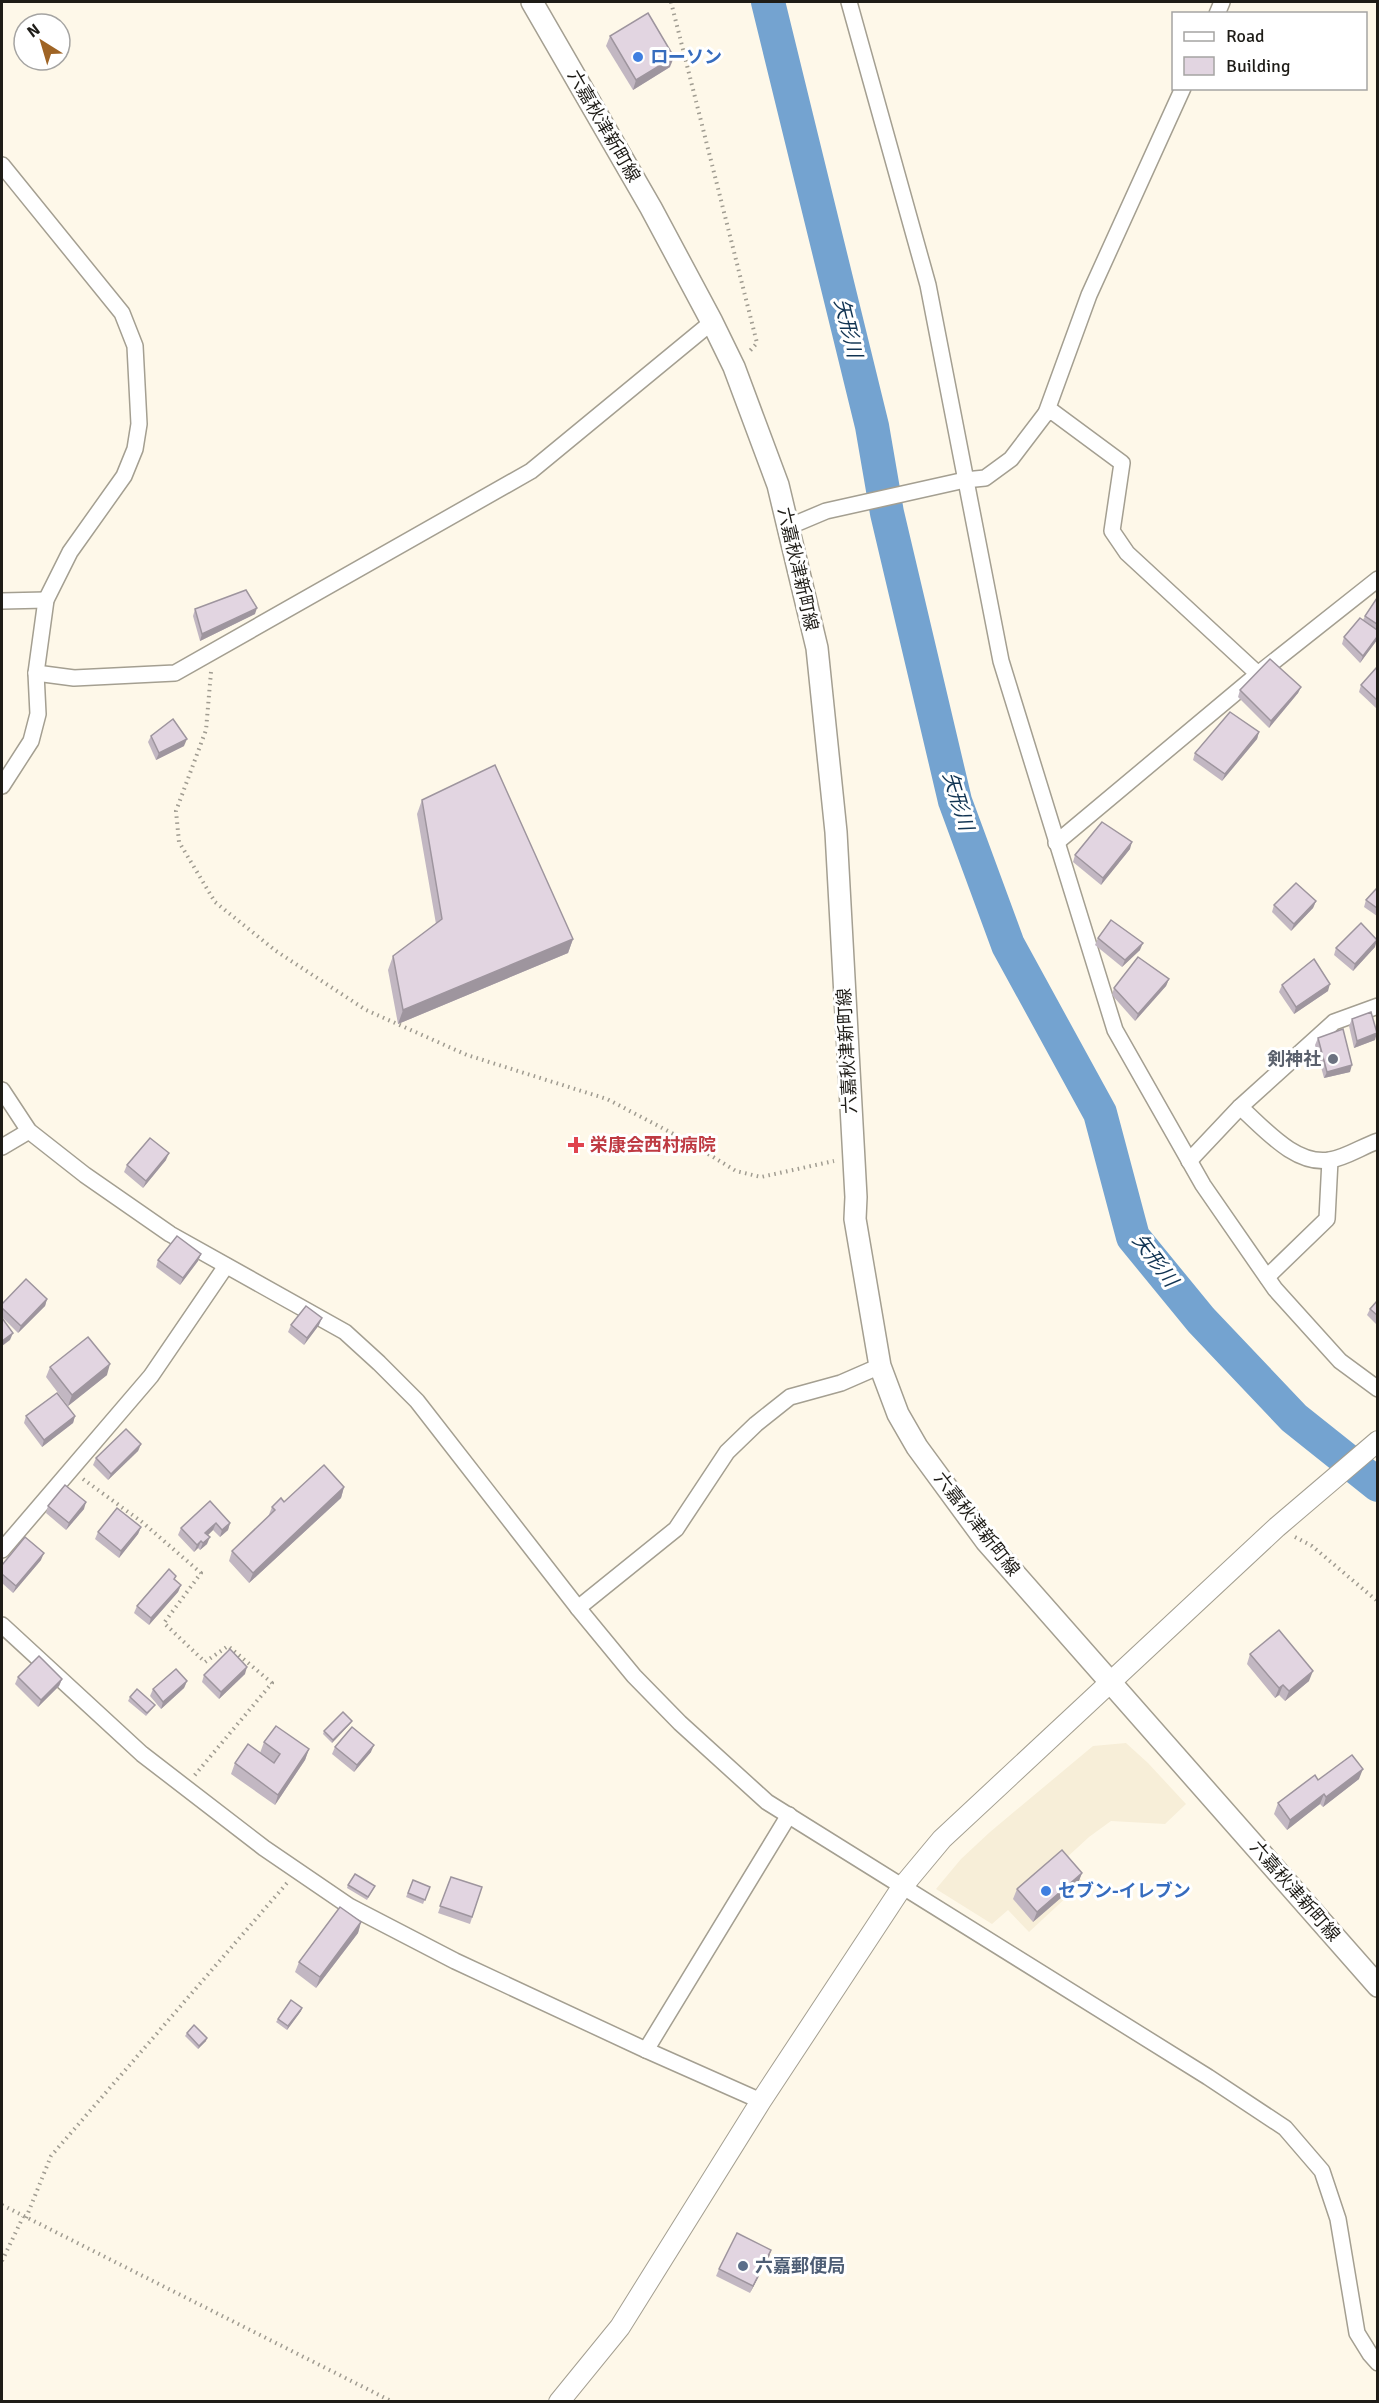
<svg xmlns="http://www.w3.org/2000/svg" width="1379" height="2403" font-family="Signika,'Noto Sans JP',sans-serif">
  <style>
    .built { fill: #f7eed8 }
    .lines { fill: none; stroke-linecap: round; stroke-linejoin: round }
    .river { stroke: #74a3d0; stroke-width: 34 }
    .minor-casing { stroke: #a49f91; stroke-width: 18 }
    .tertiary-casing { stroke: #a49f91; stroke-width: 22 }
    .secondary-casing { stroke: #a49f91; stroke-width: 24 }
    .path { stroke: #a09c91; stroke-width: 4; stroke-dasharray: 1.5 4.5; stroke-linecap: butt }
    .minor { stroke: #fff; stroke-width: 15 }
    .tertiary { stroke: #fff; stroke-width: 20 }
    .secondary { stroke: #fff; stroke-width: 21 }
    .wall { fill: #c2b7c2 }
    .shaded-wall { fill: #9e959e }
    .building { fill: #e2d5e1; stroke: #9e959e; stroke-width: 1.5 }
    .shop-dot { fill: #3f7fe0; stroke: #fff; stroke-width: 2 }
    .worship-dot { fill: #6b7280; stroke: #fff; stroke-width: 2 }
    .health-dot { fill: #e0444e; stroke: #fff; stroke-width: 2 }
    .service-dot { fill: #5c6f8a; stroke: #fff; stroke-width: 2 }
    .labels { text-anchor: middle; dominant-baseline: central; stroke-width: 6; stroke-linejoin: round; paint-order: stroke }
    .shop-label { font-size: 18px; font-weight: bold; fill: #366cbe; stroke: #fff; text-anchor: start }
    .street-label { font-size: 18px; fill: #1e1c17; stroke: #fff }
    .worship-label { font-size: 18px; font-weight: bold; fill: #5b616d; stroke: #fff; text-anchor: end }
    .health-label { font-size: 18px; font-weight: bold; fill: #be3a42; stroke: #fff; text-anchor: start }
    .service-label { font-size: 18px; font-weight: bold; fill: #4e5e75; stroke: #fff; text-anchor: start }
    .water-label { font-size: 20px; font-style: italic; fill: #113453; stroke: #fff }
  </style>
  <rect width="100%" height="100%" fill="#fef8e9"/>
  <!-- built -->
  <polygon class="built" points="1126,1743 1148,1763 1186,1804 1165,1824 1111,1821 1089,1837 1064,1860 1083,1882 1029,1932 1008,1910 992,1924 936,1889 961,1859 990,1832 1093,1746"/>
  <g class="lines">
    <!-- river -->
    <polyline class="river" points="768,2 872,426 887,513 955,801 1008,945 1100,1113 1133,1237 1201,1320 1294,1418 1378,1485"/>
    <!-- minor casing -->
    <g class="minor-casing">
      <g id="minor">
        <polyline points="849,2 928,285 1001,661 1115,1030 1203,1185 1275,1289 1340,1361 1378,1389"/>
        <polyline points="1217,14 1222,2"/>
        <polyline points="2,165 122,313 135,346 139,424 135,449 124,476 70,552 46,600 36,673 38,714 31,741 2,786"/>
        <polyline points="1046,413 1053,412 1122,463 1112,531 1127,553 1258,674"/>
        <polyline points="788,527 826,511 965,480 985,478 1011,459 1046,413 1089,295 1183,88"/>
        <polyline points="2,601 46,600"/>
        <polyline points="36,673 74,678 175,673 531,471 712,322"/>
        <polyline points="1056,843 1258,674 1378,579"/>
        <polyline points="2,1090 29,1131 85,1175 170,1234 345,1332 379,1363 417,1401 578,1608 634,1676 680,1723 767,1802 1208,2077 1285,2128 1322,2171 1338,2219 1357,2333 1370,2354 1378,2363"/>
        <path d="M1240,1107C1264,1128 1295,1166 1330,1160C1345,1158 1363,1146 1378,1141"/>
        <polyline points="2,1147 29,1131"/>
        <polyline points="1189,1161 1240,1107 1334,1022 1378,1006"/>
        <polyline points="1267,1277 1327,1219 1330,1160"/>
        <polyline points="2,1550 151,1376 226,1266"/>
        <polyline points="578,1608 676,1529 727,1452 756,1424 790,1397 841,1383 880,1366"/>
        <polyline points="2,1625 142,1754 264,1848 349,1906 455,1961 646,2050 761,2101"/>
        <polyline points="646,2050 789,1815"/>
      </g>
    </g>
    <!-- tertiary casing -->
    <g class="tertiary-casing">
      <polyline id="tertiary" points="559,2402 620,2327 761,2101 902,1887 942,1839 1277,1527 1378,1441"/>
    </g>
    <!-- secondary casing -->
    <g class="secondary-casing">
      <polyline id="secondary" points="532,2 651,208 712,322 734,367 778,485 817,648 836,832 856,1197 855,1219 880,1366 898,1414 917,1447 986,1541 1378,1986"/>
    </g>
    <!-- path -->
    <g class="path">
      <polyline points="671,2 757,343 748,353"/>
      <polyline points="211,672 206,730 176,811 179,842 215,902 276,951 366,1010 467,1055 607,1099 687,1141 736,1171 761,1177 834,1161"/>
      <polyline points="83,1479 142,1522 201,1573 164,1623 205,1662 228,1646 272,1683 194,1776"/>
      <polyline points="1295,1537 1312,1546 1376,1600 1378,1603"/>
      <polyline points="2,2205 393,2402"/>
      <polyline points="26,2218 51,2156 287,1883"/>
      <polyline points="2,2261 23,2217"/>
    </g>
    <!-- minor -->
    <use href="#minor" class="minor"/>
    <!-- tertiary -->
    <use href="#tertiary" class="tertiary"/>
    <!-- secondary -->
    <use href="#secondary" class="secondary"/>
  </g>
  <!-- wall -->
  <g class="wall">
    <polygon points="610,36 670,67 633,90 606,46"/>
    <polygon points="1377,598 1377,640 1360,663 1342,644 1344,637 1363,620 1365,616"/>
    <polygon points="195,609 255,614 200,641 193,616"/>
    <polygon points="1377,667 1377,709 1359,692 1361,685"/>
    <polygon points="1301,687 1298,693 1269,728 1238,697 1240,690"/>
    <polygon points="1259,732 1257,739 1222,781 1193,760 1195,753"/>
    <polygon points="151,736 184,746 156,760 148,742"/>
    <polygon points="422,800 573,939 568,953 398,1024 388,970 393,956 436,924 417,814"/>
    <polygon points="1130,849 1101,885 1073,862 1075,855"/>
    <polygon points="1377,888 1377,916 1364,907 1366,900"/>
    <polygon points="1316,901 1313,908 1291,931 1272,912 1274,905"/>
    <polygon points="1098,938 1140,950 1122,967 1095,945"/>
    <polygon points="1375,947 1353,971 1334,955 1336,948"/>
    <polygon points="1169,979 1166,986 1135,1021 1112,995 1114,988"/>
    <polygon points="1282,985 1328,991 1294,1014 1279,992"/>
    <polygon points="1352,1019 1375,1040 1354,1048 1349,1026"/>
    <polygon points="1318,1038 1350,1072 1324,1078 1315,1045"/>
    <polygon points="166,1160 143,1188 124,1172 127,1165"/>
    <polygon points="201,1254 198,1261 180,1285 156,1267 158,1260"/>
    <polygon points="47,1299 45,1306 18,1333 2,1317 2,1304"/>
    <polygon points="1377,1301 1377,1325 1367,1315 1370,1309"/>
    <polygon points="291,1325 319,1325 304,1345 288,1332"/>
    <polygon points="50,1367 107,1375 68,1406 46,1377"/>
    <polygon points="26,1416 75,1416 73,1423 42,1447 24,1423"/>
    <polygon points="141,1444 138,1451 108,1480 93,1465 96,1458"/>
    <polygon points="344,1487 341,1498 249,1583 229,1561 232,1551 268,1517 272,1507 284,1502"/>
    <polygon points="210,1501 230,1523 228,1530 220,1537 213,1530 208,1535 207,1544 200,1550 198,1548 194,1552 178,1535 181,1528"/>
    <polygon points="48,1506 84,1509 66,1530 46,1513"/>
    <polygon points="141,1527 138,1534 119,1558 95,1539 98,1532"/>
    <polygon points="41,1560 13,1593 2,1583 2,1565"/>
    <polygon points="181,1585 178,1592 149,1625 134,1613 137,1606"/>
    <polygon points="1250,1654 1309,1681 1285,1701 1279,1695 1275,1698 1247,1664"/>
    <polygon points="245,1674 219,1699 202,1682 204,1675"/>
    <polygon points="18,1677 62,1679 59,1686 38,1707 15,1684"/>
    <polygon points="187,1681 184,1688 161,1709 150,1696 153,1689"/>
    <polygon points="130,1697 153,1708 146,1716 128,1701"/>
    <polygon points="352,1721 350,1724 332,1743 323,1734 324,1731"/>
    <polygon points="264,1742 309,1749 305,1760 275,1805 231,1774 235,1763 260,1753"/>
    <polygon points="335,1747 371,1752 354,1772 332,1754"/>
    <polygon points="1359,1779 1323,1807 1320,1804 1287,1830 1274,1814 1278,1803 1318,1780"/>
    <polygon points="1082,1873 1078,1883 1033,1922 1013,1899 1017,1889"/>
    <polygon points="451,1877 482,1887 470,1924 438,1913"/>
    <polygon points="413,1880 430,1887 423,1904 406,1897"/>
    <polygon points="348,1885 375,1886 367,1900 347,1888"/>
    <polygon points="361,1922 358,1933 316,1988 295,1972 299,1962"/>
    <polygon points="302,2008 301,2011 287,2030 276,2022 278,2019"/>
    <polygon points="187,2033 206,2041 198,2049 185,2036"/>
    <polygon points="771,2250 769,2257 750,2293 716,2276 719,2269"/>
  </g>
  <!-- shaded-wall -->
  <g class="shaded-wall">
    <polygon points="674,57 670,67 633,90 636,80"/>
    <polygon points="257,608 255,614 200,641 202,634"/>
    <polygon points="1377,637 1377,640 1360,663 1363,656"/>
    <polygon points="1301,687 1298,693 1269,728 1271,721"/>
    <polygon points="1259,732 1257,739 1222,781 1225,774"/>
    <polygon points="187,739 184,746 156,760 159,753"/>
    <polygon points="1132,842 1130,849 1101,885 1103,878"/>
    <polygon points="1316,901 1313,908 1291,931 1294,924"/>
    <polygon points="573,939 568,953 398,1024 403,1010"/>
    <polygon points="1377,940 1375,947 1353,971 1355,964"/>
    <polygon points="1143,943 1140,950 1122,967 1125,960"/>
    <polygon points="1169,979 1166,986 1135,1021 1138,1014"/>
    <polygon points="1330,984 1328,991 1294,1014 1296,1007"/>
    <polygon points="1377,1033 1375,1040 1354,1048 1357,1041"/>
    <polygon points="1352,1065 1350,1072 1324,1078 1327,1072"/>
    <polygon points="169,1153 166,1160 143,1188 146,1181"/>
    <polygon points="201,1254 198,1261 180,1285 183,1278"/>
    <polygon points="47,1299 45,1306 18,1333 21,1326"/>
    <polygon points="322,1318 319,1325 304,1345 307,1338"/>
    <polygon points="13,1333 10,1340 2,1346 2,1341"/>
    <polygon points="110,1364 107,1375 68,1406 72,1395"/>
    <polygon points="75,1416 73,1423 42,1447 44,1440"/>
    <polygon points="141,1444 138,1451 108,1480 111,1474"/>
    <polygon points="344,1487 341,1498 249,1583 253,1573"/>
    <polygon points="86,1502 84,1509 66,1530 69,1523"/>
    <polygon points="216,1523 213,1530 203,1540 205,1533"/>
    <polygon points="230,1523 228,1530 220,1537 222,1530"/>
    <polygon points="141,1527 138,1534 119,1558 121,1551"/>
    <polygon points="210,1537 207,1544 200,1550 203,1543"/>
    <polygon points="201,1541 198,1548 194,1552 197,1545"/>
    <polygon points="44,1553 41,1560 13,1593 16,1586"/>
    <polygon points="181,1585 178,1592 149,1625 151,1618"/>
    <polygon points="247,1667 245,1674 219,1699 221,1692"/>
    <polygon points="1313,1671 1309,1681 1285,1701 1289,1691"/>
    <polygon points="62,1679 59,1686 38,1707 41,1700"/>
    <polygon points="187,1681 184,1688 161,1709 163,1702"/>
    <polygon points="1283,1685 1279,1695 1275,1698 1279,1688"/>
    <polygon points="352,1721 350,1724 332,1743 333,1740"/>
    <polygon points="374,1745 371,1752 354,1772 357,1765"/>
    <polygon points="309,1749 305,1760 275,1805 278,1795"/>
    <polygon points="1363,1769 1359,1779 1323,1807 1326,1797"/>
    <polygon points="1324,1794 1320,1804 1287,1830 1290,1820"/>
    <polygon points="1082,1873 1078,1883 1033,1922 1037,1912"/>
    <polygon points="361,1922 358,1933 316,1988 320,1977"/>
    <polygon points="302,2008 301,2011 287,2030 288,2026"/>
    <polygon points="207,2038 206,2041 198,2049 199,2046"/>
    <polygon points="771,2250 769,2257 750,2293 753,2286"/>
  </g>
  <!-- building -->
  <g class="building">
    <polygon points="648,13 674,57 636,80 610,36"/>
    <polygon points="246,590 257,608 202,634 195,609"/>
    <polygon points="1377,598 1377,624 1365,616"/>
    <polygon points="1360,618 1377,630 1377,637 1363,656 1344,637"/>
    <polygon points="1270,659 1301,687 1271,721 1240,690"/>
    <polygon points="1377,667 1377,700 1361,685"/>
    <polygon points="1230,712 1259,732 1225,774 1195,753"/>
    <polygon points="173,719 187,739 159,753 151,736"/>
    <polygon points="495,765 573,939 403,1010 393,956 442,919 422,800"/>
    <polygon points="1102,822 1132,842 1103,878 1075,855"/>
    <polygon points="1296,883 1316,901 1294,924 1274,905"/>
    <polygon points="1377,888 1377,908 1366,900"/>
    <polygon points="1111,920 1143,943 1125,960 1098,938"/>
    <polygon points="1361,923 1377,940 1355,964 1336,948"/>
    <polygon points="1138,957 1169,979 1138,1014 1114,988"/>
    <polygon points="1314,959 1330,984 1296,1007 1282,985"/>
    <polygon points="1371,1012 1377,1033 1357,1041 1352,1019"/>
    <polygon points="1343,1029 1352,1065 1327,1072 1318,1038"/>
    <polygon points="150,1138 169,1153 146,1181 127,1165"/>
    <polygon points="177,1236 201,1254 183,1278 158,1260"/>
    <polygon points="26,1279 47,1299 21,1326 2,1308 2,1304"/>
    <polygon points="1377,1301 1377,1315 1370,1309"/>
    <polygon points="306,1306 322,1318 307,1338 291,1325"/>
    <polygon points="2,1318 13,1333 2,1341"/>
    <polygon points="88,1337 110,1364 72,1395 50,1367"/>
    <polygon points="57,1393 75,1416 44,1440 26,1416"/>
    <polygon points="126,1429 141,1444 111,1474 96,1458"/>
    <polygon points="324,1465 344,1487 253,1573 232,1551 275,1510 272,1507 281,1498 284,1502"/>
    <polygon points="65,1485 86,1502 69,1523 48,1506"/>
    <polygon points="210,1501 230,1523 222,1530 216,1523 205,1533 210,1537 203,1543 201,1541 197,1545 181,1528"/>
    <polygon points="117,1508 141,1527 121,1551 98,1532"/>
    <polygon points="25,1537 44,1553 16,1586 2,1574 2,1565"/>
    <polygon points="169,1569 176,1576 174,1579 181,1585 151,1618 137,1606"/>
    <polygon points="1279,1630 1313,1671 1289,1691 1283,1685 1279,1688 1250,1654"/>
    <polygon points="230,1649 247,1667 221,1692 204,1675"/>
    <polygon points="39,1656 62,1679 41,1700 18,1677"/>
    <polygon points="176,1669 187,1681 163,1702 153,1689"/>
    <polygon points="137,1689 155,1705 147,1713 130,1697"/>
    <polygon points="343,1712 352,1721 333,1740 324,1731"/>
    <polygon points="276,1726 309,1749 278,1795 235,1763 248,1744 274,1763 280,1754 264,1742"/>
    <polygon points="352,1727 374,1745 357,1765 335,1747"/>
    <polygon points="1352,1755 1363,1769 1326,1797 1324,1794 1290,1820 1278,1803 1315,1775 1318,1780"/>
    <polygon points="1062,1850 1082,1873 1037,1912 1017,1889"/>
    <polygon points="355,1874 375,1886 368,1897 348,1885"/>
    <polygon points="451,1877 482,1887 472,1917 440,1906"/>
    <polygon points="413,1880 430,1887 425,1900 408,1893"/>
    <polygon points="340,1907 361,1922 320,1977 299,1962"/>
    <polygon points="291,2000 302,2008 288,2026 278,2019"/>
    <polygon points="194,2025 207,2038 199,2046 187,2033"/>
    <polygon points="737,2233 771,2250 753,2286 719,2269"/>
  </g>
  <!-- markers -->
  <g class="shop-dot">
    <circle cx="638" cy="57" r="6"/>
    <circle cx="1046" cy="1891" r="6"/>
  </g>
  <circle class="worship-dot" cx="1333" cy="1059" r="6"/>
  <path class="health-dot" d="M573 1136h6v6h6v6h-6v6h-6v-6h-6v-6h6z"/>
  <circle class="service-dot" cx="743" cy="2266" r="6"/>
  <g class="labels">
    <!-- shop labels -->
    <g class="shop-label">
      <text x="650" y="57">ローソン</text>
      <text x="1058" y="1891">セブン-イレブン</text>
    </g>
    <!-- street labels -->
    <g class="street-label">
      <text transform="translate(604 126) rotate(60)">六嘉秋津新町線</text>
      <text transform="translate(798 569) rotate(77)">六嘉秋津新町線</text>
      <text transform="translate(847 1051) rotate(-93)">六嘉秋津新町線</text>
      <text transform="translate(977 1524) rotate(52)">六嘉秋津新町線</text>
      <text transform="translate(1295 1891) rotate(49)">六嘉秋津新町線</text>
    </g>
    <!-- worship labels -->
    <g class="worship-label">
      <text x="1321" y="1059">剣神社</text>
    </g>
    <!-- health labels -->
    <g class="health-label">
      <text x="590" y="1145">栄康会西村病院</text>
    </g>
    <!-- service labels -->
    <g class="service-label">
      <text x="755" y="2266">六嘉郵便局</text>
    </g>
    <!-- water labels -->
    <g class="water-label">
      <text transform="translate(848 328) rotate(76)">矢形川</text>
      <text transform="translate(958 801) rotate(73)">矢形川</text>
      <text transform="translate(1155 1260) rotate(53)">矢形川</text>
    </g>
  </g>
  <!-- border -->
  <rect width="1379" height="2403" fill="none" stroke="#1e1c17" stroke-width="6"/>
  <!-- legend -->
  <rect x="1172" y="12" width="195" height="78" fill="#ffffff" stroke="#a5a4a2" stroke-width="1.5"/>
  <rect x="1184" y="32" width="30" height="9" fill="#ffffff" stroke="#a5a4a2" stroke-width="1.5"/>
  <text x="1226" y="42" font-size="18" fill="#1e1c17">Road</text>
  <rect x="1184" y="57" width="30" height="18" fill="#e2d5e1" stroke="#a5a4a2" stroke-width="1.5"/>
  <text x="1226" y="72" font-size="18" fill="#1e1c17">Building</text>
  <!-- north arrow -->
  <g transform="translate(42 42) rotate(323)"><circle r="28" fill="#ffffff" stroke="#a5a4a2" stroke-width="1.5"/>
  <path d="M0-4.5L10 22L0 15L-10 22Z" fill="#9f6425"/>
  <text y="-9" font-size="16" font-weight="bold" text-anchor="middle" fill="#1e1c17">N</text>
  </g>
</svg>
